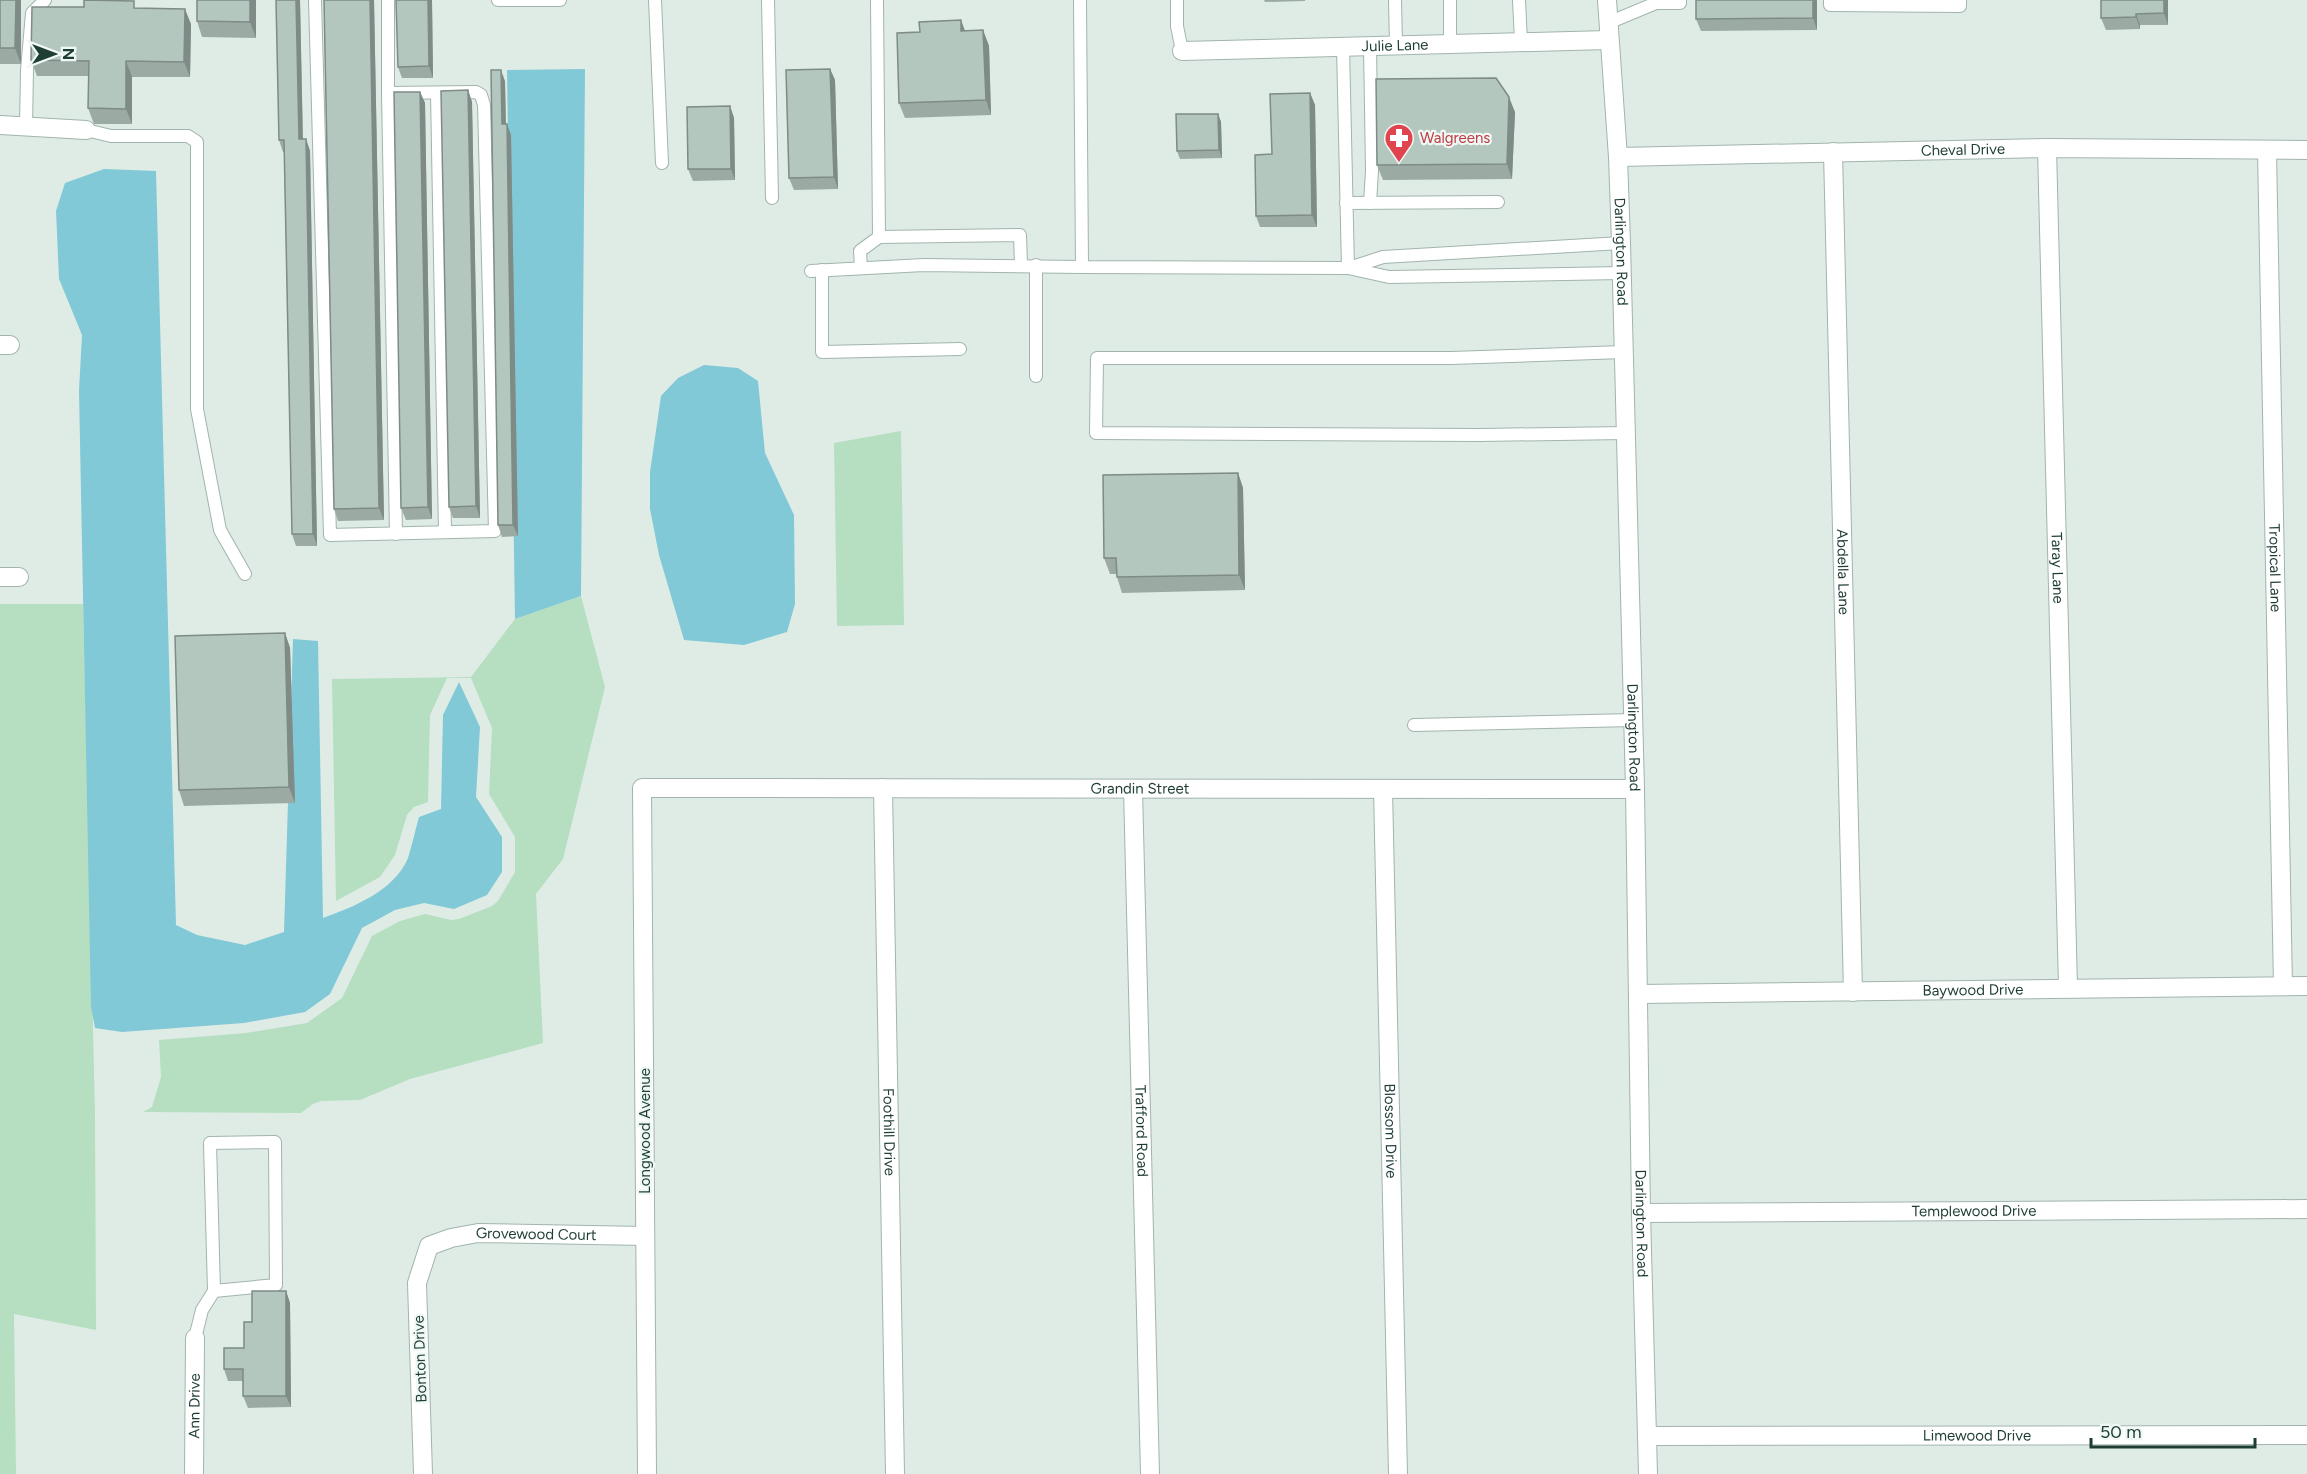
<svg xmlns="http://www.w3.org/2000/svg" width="2307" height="1474" font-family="Figtree,sans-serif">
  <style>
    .green { fill: #b5dfc0 }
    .water { fill: #81c9d6 }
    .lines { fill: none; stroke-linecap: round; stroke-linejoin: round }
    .service-casing { stroke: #a1b4ad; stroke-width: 14 }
    .minor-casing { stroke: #a1b4ad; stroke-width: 20 }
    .tertiary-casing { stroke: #a1b4ad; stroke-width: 20 }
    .service { stroke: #fff; stroke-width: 12 }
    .minor { stroke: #fff; stroke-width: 18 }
    .tertiary { stroke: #fff; stroke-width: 18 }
    .wall { fill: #9baba4 }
    .shaded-wall { fill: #7e8b86 }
    .building { fill: #b4c7bf; stroke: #7e8b86; stroke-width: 1.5 }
    .labels { text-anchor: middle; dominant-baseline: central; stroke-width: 4.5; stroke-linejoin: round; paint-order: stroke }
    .street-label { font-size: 15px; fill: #1e3d35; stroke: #eff8f4 }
    .health-label { font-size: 15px; fill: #be3a42; stroke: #eff8f4; text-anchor: start }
  </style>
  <rect width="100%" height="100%" fill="#dfece6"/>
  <!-- green -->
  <g class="green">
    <polygon points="901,431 904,625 837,626 834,443"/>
    <polygon points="581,596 605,687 563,859 536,894 543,1043 410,1079 360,1100 321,1101 313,1104 301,1113 143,1112 152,1107 161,1077 159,1040 246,1033 307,1023 342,998 372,936 400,921 425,914 451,920 459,919 492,906 498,901 515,872 515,837 489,794 492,728 471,678 447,678 430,715 428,802 414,807 407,815 395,855 380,877 336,901 332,679 471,677 515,619"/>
    <polygon points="0,604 83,604 95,1113 96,1330 14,1314 16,1474 0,1474"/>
  </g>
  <!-- water -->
  <g class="water">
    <polygon points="585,69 581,596 515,619 507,70"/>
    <path d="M104,169L156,171L176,925L197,935L245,945L284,932L293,639L318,641L323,918C354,907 395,890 408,858C412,845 415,831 419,817L441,809L443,715L459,682L480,727L476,797L502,837V872L487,895L454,909L424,903L395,910L362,928L330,994L305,1012L244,1023L122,1032L95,1028L91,1007L79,390L82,335L59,279L56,211L65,183Z"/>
    <polygon points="704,365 738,368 758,381 765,453 794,515 795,604 787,632 744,645 684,640 659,555 650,509 650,472 661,396 678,378"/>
  </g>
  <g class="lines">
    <!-- service casing -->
    <g class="service-casing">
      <g id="service">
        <polyline points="315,0 330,535 495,531 484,105 481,95 476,92 388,93 388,0"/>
        <polyline points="498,0 560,0"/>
        <polyline points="655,0 662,163"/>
        <polyline points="768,0 772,198"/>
        <polyline points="877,0 879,237"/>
        <polyline points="1080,0 1082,267 1348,268 1389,277 1621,273"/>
        <polyline points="1177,0 1177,26 1182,51"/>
        <polyline points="1395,0 1396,45"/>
        <polyline points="1519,0 1521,42"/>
        <polyline points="1830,0 1830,5 1960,6 1960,0"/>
        <polyline points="1608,23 1656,3 1680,3 1680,0"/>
        <polyline points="1450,44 1450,0"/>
        <polyline points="1343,47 1348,268"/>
        <polyline points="388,93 396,534"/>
        <polyline points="437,93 445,532"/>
        <polyline points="26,127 27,70 32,13 45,0"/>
        <polyline points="86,130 111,136 188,136 197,142 197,409 220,530 245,574"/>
        <polyline points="1346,203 1498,202"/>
        <polyline points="1370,203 1372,171 1370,46"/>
        <polyline points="1036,265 1036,376"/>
        <polyline points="861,268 860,251 879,237 1020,235 1021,265"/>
        <polyline points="1349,268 1383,257 1621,243"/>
        <polyline points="822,270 822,352 960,349"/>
        <polyline points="811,271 924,265 1082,267"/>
        <polyline points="1623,352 1451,358 1097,358 1096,433 1480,435 1625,433"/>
        <polyline points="1414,725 1633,720"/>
        <polyline points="195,1338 202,1310 214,1291 210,1143 275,1142 276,1285 214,1291"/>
      </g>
    </g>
    <!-- minor casing -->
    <g class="minor-casing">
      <g id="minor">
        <path id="s1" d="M1182,51L1608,40"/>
        <polyline points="0,125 86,130"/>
        <path id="s2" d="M2047,148L2068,988"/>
        <path id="s3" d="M2267,151L2283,986"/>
        <path id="s4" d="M1833,152L1853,992"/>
        <path id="s5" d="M1618,157L2047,148L2307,150"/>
        <polyline points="0,345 10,345"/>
        <polyline points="0,577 19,577"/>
        <path id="s6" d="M883,788L895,1474"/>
        <path id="s7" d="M1133,789L1150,1474"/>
        <path id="s8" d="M1383,789L1398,1474"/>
        <path id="s9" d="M1639,994L2307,986"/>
        <path id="s10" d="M1641,1213L2307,1209"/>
        <path id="s11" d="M1647,1436L2307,1435"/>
        <path id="s12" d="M194,1474L195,1338"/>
        <path id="s13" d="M423,1474L417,1283L429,1246L451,1238L478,1233L645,1236"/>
        <path id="s14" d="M647,1474L642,788L1635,789"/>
      </g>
    </g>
    <!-- tertiary casing -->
    <g class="tertiary-casing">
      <g id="tertiary">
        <path id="s15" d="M1607,0L1618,157L1621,243L1635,789L1641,1213L1648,1474"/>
      </g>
    </g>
    <!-- service -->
    <use href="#service" class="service"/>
    <!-- minor -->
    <use href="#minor" class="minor"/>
    <!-- tertiary -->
    <use href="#tertiary" class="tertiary"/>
  </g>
  <!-- wall -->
  <g class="wall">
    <rect x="0" y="0" width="21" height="64"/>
    <polygon points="197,0 256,0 256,38 202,37 197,21"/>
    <polygon points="276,0 300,0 303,139 306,139 310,151 317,546 296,546 292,534 284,152 283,152 279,140"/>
    <polygon points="324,0 374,0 384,520 338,521 334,509"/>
    <polygon points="432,0 433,78 402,78 398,67"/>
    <polygon points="1264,0 1305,0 1305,1 1265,2"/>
    <polygon points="1817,0 1817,30 1701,31 1696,19"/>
    <polygon points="2101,0 2168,0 2168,25 2140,25 2140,29 2106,30 2101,18"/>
    <polygon points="137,8 191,24 190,77 132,77 132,124 94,124 88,108 89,76 37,76 31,60"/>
    <polygon points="983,30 989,46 991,115 905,118 899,103 920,32"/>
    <polygon points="830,69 835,80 838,189 794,190 789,178"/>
    <polygon points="505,81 506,124 511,135 518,536 502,537 498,525"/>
    <polygon points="468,90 472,102 480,518 453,518 449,507"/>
    <polygon points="420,92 425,103 432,519 406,520 401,508"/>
    <polygon points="1310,93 1315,105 1317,227 1260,227 1256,216 1272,154"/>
    <polygon points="730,106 734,118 735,180 693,181 688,169"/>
    <polygon points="1515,112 1512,179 1383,180 1377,165"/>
    <polygon points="1218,114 1221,122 1222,158 1180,159 1177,151"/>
    <polygon points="1238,473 1243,488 1245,590 1122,593 1117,577 1117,574 1110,574 1104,558"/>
    <polygon points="285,633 290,648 295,803 184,806 179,790"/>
    <polygon points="286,1291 290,1303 291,1407 248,1408 243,1396 243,1381 228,1381 224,1369 244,1348 252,1322"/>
  </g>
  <!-- shaded-wall -->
  <g class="shaded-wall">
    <polygon points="16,0 21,0 21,64 15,48"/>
    <polygon points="250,0 256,0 256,38 250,22"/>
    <polygon points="296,0 300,0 303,151 299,139"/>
    <polygon points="370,0 374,0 384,520 379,508"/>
    <polygon points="428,0 432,0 433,78 429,66"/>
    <polygon points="1813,0 1817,0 1817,30 1813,18"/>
    <polygon points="2164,0 2168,0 2168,25 2164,13"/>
    <polygon points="185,9 191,24 190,77 184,62"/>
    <polygon points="2136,14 2140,25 2140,29 2136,17"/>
    <polygon points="961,20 967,36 961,31"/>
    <polygon points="983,30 989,46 991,115 986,100"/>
    <polygon points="126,61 132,77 132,124 126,109"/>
    <polygon points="830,69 835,80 838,189 834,177"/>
    <polygon points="501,70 505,81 506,135 502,124"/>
    <polygon points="468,90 472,102 480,518 476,506"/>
    <polygon points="420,92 425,103 432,519 428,507"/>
    <polygon points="1310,93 1315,105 1317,227 1312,215"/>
    <polygon points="1509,97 1515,112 1512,179 1507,164"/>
    <polygon points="730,106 734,118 735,180 731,169"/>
    <polygon points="1218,114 1221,122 1222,158 1219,150"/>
    <polygon points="507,124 511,135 518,536 513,525"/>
    <polygon points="306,139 310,151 317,546 313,534"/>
    <polygon points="1238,473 1243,488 1245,590 1239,575"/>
    <polygon points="285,633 290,648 295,803 289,787"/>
    <polygon points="286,1291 290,1303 291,1407 286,1396"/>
  </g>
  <!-- building -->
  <g class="building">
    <polygon points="0,0 16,0 15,48 0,48"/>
    <polygon points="84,0 134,1 134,8 185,9 184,62 126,61 126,109 88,108 89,61 31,60 32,7 84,7"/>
    <polygon points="197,0 250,0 250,22 197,21"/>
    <polygon points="276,0 296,0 299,139 306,139 313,534 292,534 284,140 279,140"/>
    <polygon points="324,0 370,0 379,508 334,509"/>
    <polygon points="396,0 428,0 429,66 398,67"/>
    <polygon points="1696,0 1813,0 1813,18 1696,19"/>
    <polygon points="2101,0 2164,0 2164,13 2136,14 2136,17 2101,18"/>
    <polygon points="961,20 961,31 983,30 986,100 899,103 897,33 920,32 919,22"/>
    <polygon points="830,69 834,177 789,178 786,70"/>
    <polygon points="491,70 501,70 502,124 507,124 513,525 498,525"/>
    <polygon points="1496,78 1509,97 1507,164 1377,165 1376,79"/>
    <polygon points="468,90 476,506 449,507 441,91"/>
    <polygon points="394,92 420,92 428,507 401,508"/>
    <polygon points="1310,93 1312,215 1256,216 1255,155 1272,154 1270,94"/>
    <polygon points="730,106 731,169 688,169 687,107"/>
    <polygon points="1176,114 1218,114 1219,150 1177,151"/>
    <polygon points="1238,473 1239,575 1117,577 1116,558 1104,558 1103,475"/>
    <polygon points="285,633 289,787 179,790 175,636"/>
    <polygon points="252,1291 286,1291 286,1396 243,1396 243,1369 224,1369 224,1348 244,1348 244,1322 252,1322"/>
  </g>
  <!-- icons -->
  <defs>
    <g id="pharmacy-pin" transform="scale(1.5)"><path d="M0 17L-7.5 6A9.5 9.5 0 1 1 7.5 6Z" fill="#e0444e" stroke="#eff8f4"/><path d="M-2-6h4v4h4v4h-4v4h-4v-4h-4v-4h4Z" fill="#fff"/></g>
  </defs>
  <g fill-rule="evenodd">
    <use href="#pharmacy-pin" x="1399" y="138"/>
  </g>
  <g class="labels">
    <!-- street labels -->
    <g class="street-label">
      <text stroke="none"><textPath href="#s1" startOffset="213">Julie Lane</textPath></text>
      <text stroke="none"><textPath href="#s5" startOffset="345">Cheval Drive</textPath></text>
      <text stroke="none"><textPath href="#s15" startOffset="252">Darlington Road</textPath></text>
      <text stroke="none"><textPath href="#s2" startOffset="420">Taray Lane</textPath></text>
      <text stroke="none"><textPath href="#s3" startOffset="417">Tropical Lane</textPath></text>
      <text stroke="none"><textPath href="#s4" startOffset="420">Abdella Lane</textPath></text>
      <text stroke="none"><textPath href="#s15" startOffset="738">Darlington Road</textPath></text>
      <text stroke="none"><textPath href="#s14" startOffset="1184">Grandin Street</textPath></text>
      <text stroke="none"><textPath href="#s9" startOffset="334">Baywood Drive</textPath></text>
      <text transform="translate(645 1131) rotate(-90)">Longwood Avenue</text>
      <text stroke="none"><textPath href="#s6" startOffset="344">Foothill Drive</textPath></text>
      <text stroke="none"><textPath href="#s7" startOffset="342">Trafford Road</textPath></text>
      <text stroke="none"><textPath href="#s8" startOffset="342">Blossom Drive</textPath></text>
      <text stroke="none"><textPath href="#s10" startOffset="333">Templewood Drive</textPath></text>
      <text stroke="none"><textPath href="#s15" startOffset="1224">Darlington Road</textPath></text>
      <text stroke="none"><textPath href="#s13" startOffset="339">Grovewood Court</textPath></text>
      <text transform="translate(420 1359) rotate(-92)">Bonton Drive</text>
      <text stroke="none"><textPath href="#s12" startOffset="68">Ann Drive</textPath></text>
      <text stroke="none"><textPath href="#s11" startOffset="330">Limewood Drive</textPath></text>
    </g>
    <!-- health labels -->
    <g class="health-label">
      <text x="1420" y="138">Walgreens</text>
    </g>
  </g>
  <!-- north arrow -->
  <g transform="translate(54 54) rotate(90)" stroke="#eff8f4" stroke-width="4.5" paint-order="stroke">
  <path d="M0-4.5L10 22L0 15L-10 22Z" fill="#1e3d35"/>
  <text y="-9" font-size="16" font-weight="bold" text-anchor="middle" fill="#1e3d35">N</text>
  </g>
  <!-- scale -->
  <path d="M2091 1438v9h164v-9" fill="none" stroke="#1e3d35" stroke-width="3"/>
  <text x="2100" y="1438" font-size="18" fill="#1e3d35" stroke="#eff8f4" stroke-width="4.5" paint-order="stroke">50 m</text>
</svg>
